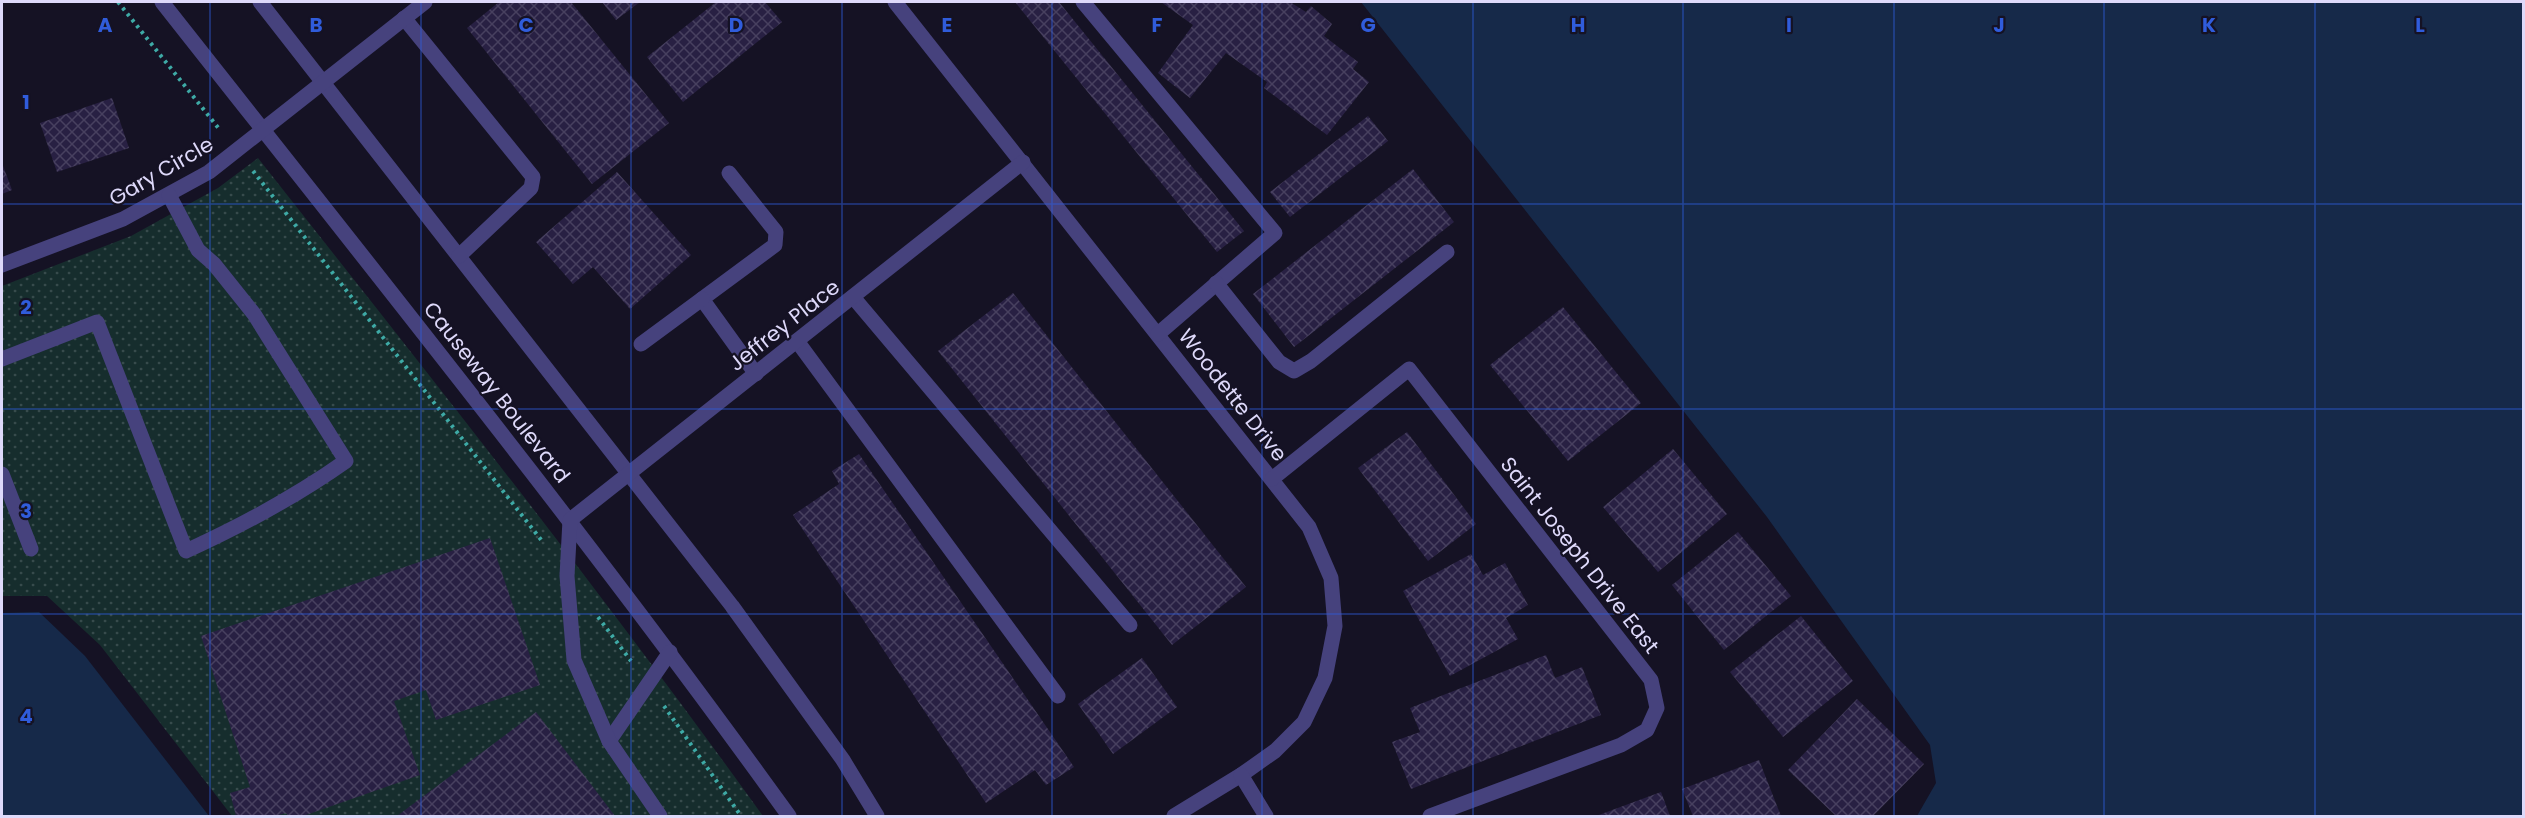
<svg xmlns="http://www.w3.org/2000/svg" width="2525" height="818" font-family="Poppins,sans-serif">
  <style>
    .park { fill: url(#park-dots) }
    .water { fill: #162949 }
    .building { fill: url(#building-cross-hatch) }
    .lines { fill: none; stroke-linecap: round; stroke-linejoin: round }
    .path { stroke: #3eaaa6; stroke-width: 4; stroke-dasharray: 3 4.5; stroke-linecap: butt }
    .minor { stroke: #46427d; stroke-width: 15 }
    .grid { fill: none; stroke: #305cdb; stroke-width: 1.5; stroke-opacity: 0.55 }
    .labels { text-anchor: middle; dominant-baseline: central; stroke-width: 4.5; stroke-linejoin: round; paint-order: stroke }
    .street-label { font-size: 21px; fill: #ded9fa; stroke: #151224 }
    .grid-label { font-size: 20px; text-anchor: middle; font-weight: bold; fill: #305cdb; stroke: #151224; stroke-width: 4.5; stroke-linejoin: round; paint-order: stroke }
  </style>
  <defs>
    <pattern id="park-dots" width="8" height="8" patternUnits="userSpaceOnUse" patternTransform="scale(1.5)"><rect width="8" height="8" fill="#162d2d"/><path d="M2 2h.1M6 6h.1" fill="none" stroke="#374b4c" stroke-width="1.8" stroke-linecap="round"/></pattern>
    <pattern id="building-cross-hatch" width="8" height="8" patternUnits="userSpaceOnUse" patternTransform="scale(1.5)"><rect width="8" height="8" fill="#282043"/><path d="M0 0l8 8M0 8l8-8" fill="none" stroke="#47405f"/></pattern>
  </defs>
  <rect width="100%" height="100%" fill="#151224"/>
  <!-- park -->
  <path class="park" d="M258,158C429,375 602,592 763,816H232L100,645L47,596H2V286L131,236L218,188Z"/>
  <!-- water -->
  <g class="water">
    <polygon points="1361,2 2523,2 2523,816 1917,816 1936,783 1930,745 1767,517"/>
    <polygon points="39,612 85,656 209,816 2,816 2,613"/>
  </g>
  <!-- building -->
  <g class="building">
    <polygon points="499,2 571,2 669,123 592,184 467,28"/>
    <polygon points="602,2 640,2 616,20"/>
    <polygon points="716,2 765,2 782,22 683,102 647,57"/>
    <polygon points="1015,2 1059,2 1244,231 1217,252"/>
    <polygon points="1161,2 1290,2 1306,12 1311,6 1332,24 1324,36 1358,62 1353,69 1369,82 1327,135 1264,88 1267,82 1226,53 1190,98 1158,73 1193,25"/>
    <polygon points="112,98 129,148 57,172 40,123"/>
    <polygon points="1368,116 1388,141 1290,217 1270,192"/>
    <polygon points="2,163 12,190 2,194"/>
    <polygon points="1413,169 1454,222 1294,347 1253,294"/>
    <polygon points="617,172 691,255 630,309 593,267 573,284 536,242"/>
    <polygon points="1013,293 1246,587 1172,645 938,351"/>
    <polygon points="1563,307 1641,403 1568,461 1490,365"/>
    <polygon points="1407,432 1476,524 1428,561 1358,468"/>
    <polygon points="1673,449 1727,514 1658,572 1603,507"/>
    <polygon points="859,454 1074,767 1046,785 1035,770 986,803 793,515 839,484 832,471"/>
    <polygon points="1738,532 1791,596 1724,650 1672,585"/>
    <polygon points="490,538 540,685 436,720 426,690 394,701 420,775 303,816 288,816 286,813 275,816 236,816 230,793 250,787 201,636"/>
    <polygon points="1471,554 1483,575 1505,563 1528,605 1506,618 1518,639 1450,676 1403,591"/>
    <polygon points="1801,616 1853,681 1783,737 1730,672"/>
    <polygon points="1546,655 1555,678 1582,667 1601,715 1411,789 1392,742 1420,732 1410,708"/>
    <polygon points="1142,658 1177,707 1113,754 1078,704"/>
    <polygon points="1857,699 1924,764 1873,816 1836,816 1788,770"/>
    <polygon points="536,712 615,816 397,816"/>
    <polygon points="1759,760 1781,816 1693,816 1682,789"/>
    <polygon points="1661,792 1670,816 1596,816"/>
  </g>
  <g class="lines">
    <!-- path -->
    <g class="path">
      <polyline points="118,2 220,130"/>
      <polyline points="253,171 542,541"/>
      <polyline points="598,617 631,661"/>
      <polyline points="664,706 741,816"/>
    </g>
    <!-- minor -->
    <g class="minor">
      <path d="M162,2C374,271 589,538 789,816"/>
      <polyline points="260,2 732,606 843,760 877,816"/>
      <polyline points="895,2 1309,527 1331,578 1335,626 1325,678 1304,722 1275,751 1241,775 1174,816"/>
      <polyline points="1083,2 1275,233 1158,334"/>
      <polyline points="404,18 533,177 531,188 459,256"/>
      <polyline points="729,173 776,232 775,245 702,299 756,374"/>
      <polyline points="2,265 123,219 209,172 425,2"/>
      <polyline points="1216,283 1279,362 1294,371 1311,361 1447,252"/>
      <polyline points="853,297 1130,625"/>
      <polyline points="797,341 1058,696"/>
      <polyline points="641,344 702,299"/>
      <path d="M2,359L97,322L186,551C243,525 295,497 346,461L254,314L214,264L198,250L169,195"/>
      <polyline points="2,474 31,549"/>
      <polyline points="1272,479 1409,369 1651,680 1657,708 1647,730 1621,745 1430,816"/>
      <polyline points="609,741 670,652"/>
      <polyline points="1241,775 1266,816"/>
      <polyline points="660,816 609,741 574,660 567,576 570,520 1023,162"/>
    </g>
  </g>
  <!-- grid -->
  <path class="grid" d="M210,2V816M421,2V816M631,2V816M842,2V816M1052,2V816M1262,2V816M1473,2V816M1683,2V816M1894,2V816M2104,2V816M2315,2V816M2,204H2524M2,409H2524M2,614H2524"/>
  <g class="labels">
    <!-- street labels -->
    <g class="street-label">
      <text transform="translate(161 171) rotate(-30)">Gary Circle</text>
      <text transform="translate(784 325) rotate(-38)">Jeffrey Place</text>
      <text transform="translate(497 392) rotate(52)">Causeway Boulevard</text>
      <text transform="translate(1233 395) rotate(52)">Woodette Drive</text>
      <text transform="translate(1580 555) rotate(52)">Saint Joseph Drive East</text>
    </g>
  </g>
  <g class="grid-label">
    <text x="105" y="32">A</text>
    <text x="316" y="32">B</text>
    <text x="526" y="32">C</text>
    <text x="736" y="32">D</text>
    <text x="947" y="32">E</text>
    <text x="1157" y="32">F</text>
    <text x="1368" y="32">G</text>
    <text x="1578" y="32">H</text>
    <text x="1789" y="32">I</text>
    <text x="1999" y="32">J</text>
    <text x="2209" y="32">K</text>
    <text x="2420" y="32">L</text>
    <text x="26" y="109">1</text>
    <text x="26" y="314">2</text>
    <text x="26" y="518">3</text>
    <text x="26" y="723">4</text>
  </g>
  <!-- border -->
  <rect width="2525" height="818" fill="none" stroke="#ded9fa" stroke-width="6"/>
</svg>
